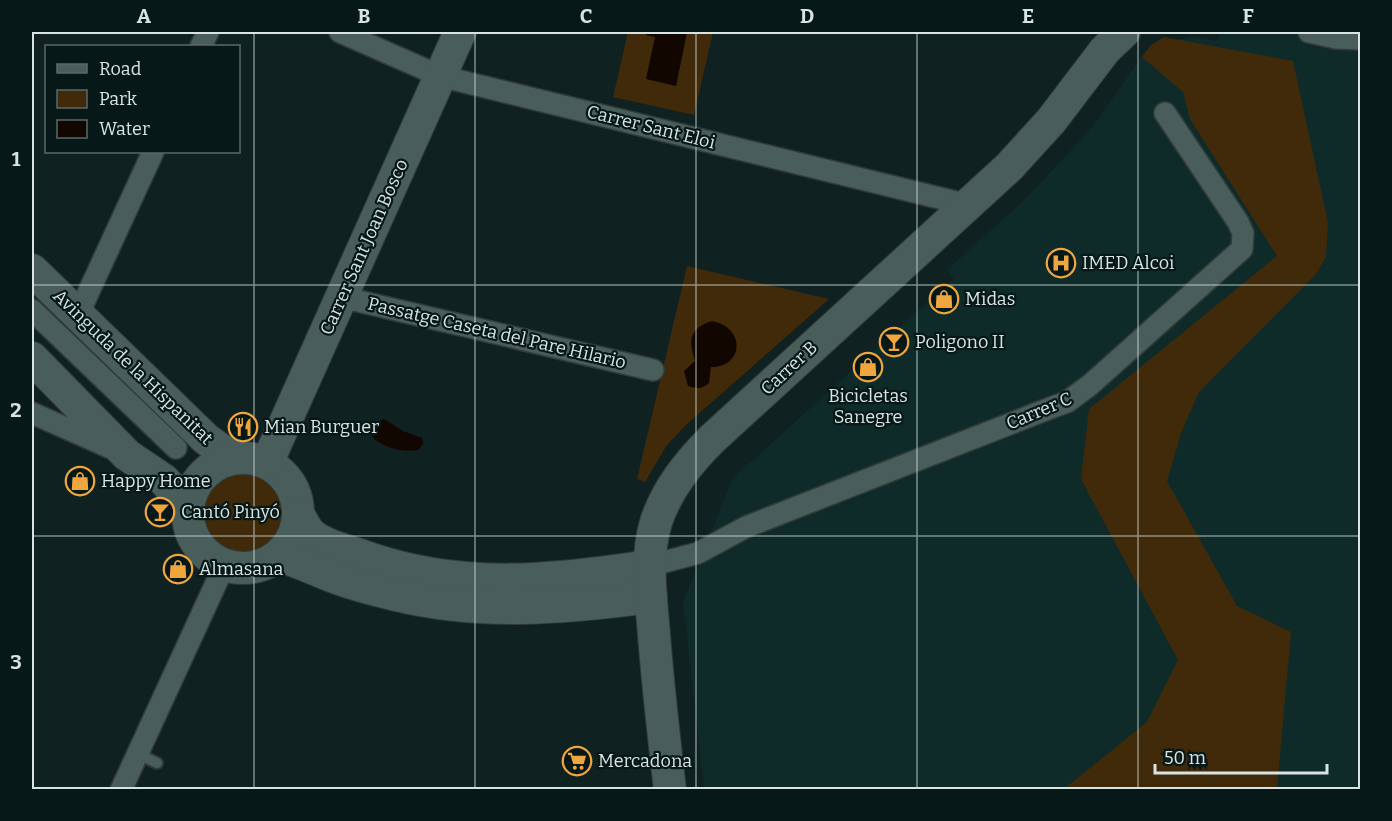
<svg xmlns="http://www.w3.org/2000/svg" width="1392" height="821" font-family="Bitter,serif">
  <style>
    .built { fill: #0e2b29 }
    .green { fill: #412a0a }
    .water { fill: #120600 }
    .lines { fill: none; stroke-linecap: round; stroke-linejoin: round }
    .lane-casing { stroke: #303b3a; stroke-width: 14 }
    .street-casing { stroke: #303b3a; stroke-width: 24 }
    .secondary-casing { stroke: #303b3a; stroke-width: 34 }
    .lane { stroke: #495d5b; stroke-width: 10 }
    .street { stroke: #495d5b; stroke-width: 21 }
    .secondary { stroke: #495d5b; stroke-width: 32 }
    .grid { fill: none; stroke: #d8e3e2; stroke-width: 1.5; stroke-opacity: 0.55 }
    .labels { text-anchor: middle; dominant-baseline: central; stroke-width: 4.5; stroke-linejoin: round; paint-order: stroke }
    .street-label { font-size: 18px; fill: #d8e3e2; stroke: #061817 }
    .poi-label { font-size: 18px; fill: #d8e3e2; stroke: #061817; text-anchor: start }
    .neatline { fill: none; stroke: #d8e3e2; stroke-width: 2 }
    .grid-label { font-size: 20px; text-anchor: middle; font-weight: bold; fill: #d8e3e2 }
  </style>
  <rect width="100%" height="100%" fill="#0f2221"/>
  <!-- built -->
  <polygon class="built" points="1220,32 1360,32 1360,789 704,789 683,602 733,478 954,278 947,270 1024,200 1092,128 1146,50 1191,36 1217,41"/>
  <!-- green -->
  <g class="green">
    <polygon points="628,32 646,32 646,35 655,37 676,85 687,32 713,32 694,115 613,97"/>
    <polygon points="1164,37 1293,61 1328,223 1326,257 1317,273 1199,392 1181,433 1167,481 1237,606 1291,632 1277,789 1064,789 1147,722 1178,660 1081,479 1089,409 1277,256 1190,119 1183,92 1142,57 1151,45"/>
    <polygon points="687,266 829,299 686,425 667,445 645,482 637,479"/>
    <circle cx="244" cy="513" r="42"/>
  </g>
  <!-- water -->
  <g class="water">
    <polygon points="646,32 687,32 676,86 646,79 655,37 646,35"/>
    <path d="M712,321C747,328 743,368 711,367L709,383C702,389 697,389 688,386L684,371L695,361C688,339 690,328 712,321Z"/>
    <path d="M384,419L403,431L422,438L423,443L419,450C406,452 392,450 380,443C366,435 371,424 384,419Z"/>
  </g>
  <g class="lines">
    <!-- lane casing -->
    <g class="lane-casing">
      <polyline id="lane" points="138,754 157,763"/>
    </g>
    <!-- street casing -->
    <g class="street-casing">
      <g id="street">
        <polyline points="340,32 440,76 968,205"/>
        <polyline points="1309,32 1336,38 1360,39"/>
        <polyline points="201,46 208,32"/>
        <polyline points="341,297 653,370"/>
        <polyline points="32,310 176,448"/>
        <polyline points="78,315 153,152"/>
        <polyline points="32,413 113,449"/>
        <polyline points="649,566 698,553 746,527 1053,407 1067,402 1090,385 1242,249 1243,233 1238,222 1165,113"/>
        <polyline points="121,790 224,566"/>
      </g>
    </g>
    <!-- secondary casing -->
    <g class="secondary-casing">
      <g id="secondary">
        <polyline points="32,270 206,439 224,452 239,458"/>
        <polyline points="32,358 127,455 164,480 188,508"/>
        <circle cx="243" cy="513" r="55"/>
        <polyline points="267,463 460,32"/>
        <path d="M298,514C302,520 305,528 310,533C322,545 345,550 360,555C457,591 550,581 649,566"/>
        <path d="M279,556C298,561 315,570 334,577C354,585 375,590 396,595C483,616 563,608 651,597"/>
        <path d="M670,790C664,738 658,687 654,635C651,597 645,559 656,522C667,489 688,463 712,439L1009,167L1051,121L1105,50L1124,32"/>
      </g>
    </g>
    <!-- lane -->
    <use href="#lane" class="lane"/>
    <!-- street -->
    <use href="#street" class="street"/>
    <!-- secondary -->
    <use href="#secondary" class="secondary"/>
  </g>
  <!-- grid -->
  <path class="grid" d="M254,32V790M475,32V790M696,32V790M917,32V790M1138,32V790M32,285H1360M32,536H1360"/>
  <!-- icons -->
  <defs>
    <g id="hospital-ring" transform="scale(1.5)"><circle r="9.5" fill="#061817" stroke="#f0a63f" stroke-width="1.5"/><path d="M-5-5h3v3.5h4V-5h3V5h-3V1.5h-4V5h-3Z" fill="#f0a63f"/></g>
    <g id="shop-ring" transform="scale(1.5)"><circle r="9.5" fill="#061817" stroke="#f0a63f" stroke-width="1.5"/><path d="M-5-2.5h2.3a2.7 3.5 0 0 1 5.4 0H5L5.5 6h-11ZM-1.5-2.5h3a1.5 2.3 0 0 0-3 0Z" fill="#f0a63f"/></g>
    <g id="bar-ring" transform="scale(1.5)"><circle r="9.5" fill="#061817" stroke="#f0a63f" stroke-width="1.5"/><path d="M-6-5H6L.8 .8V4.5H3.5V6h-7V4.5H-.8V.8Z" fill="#f0a63f"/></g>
    <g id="restaurant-ring" transform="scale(1.5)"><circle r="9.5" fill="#061817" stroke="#f0a63f" stroke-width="1.5"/><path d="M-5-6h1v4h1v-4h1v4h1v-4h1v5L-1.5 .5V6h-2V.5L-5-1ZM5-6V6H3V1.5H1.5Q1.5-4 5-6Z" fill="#f0a63f"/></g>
    <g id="supermarket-ring" transform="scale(1.5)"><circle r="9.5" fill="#061817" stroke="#f0a63f" stroke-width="1.5"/><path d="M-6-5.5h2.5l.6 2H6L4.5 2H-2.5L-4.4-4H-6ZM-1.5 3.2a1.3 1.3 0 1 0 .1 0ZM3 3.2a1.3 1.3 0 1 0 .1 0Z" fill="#f0a63f"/></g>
  </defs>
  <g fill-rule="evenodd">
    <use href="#hospital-ring" x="1061" y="263"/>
    <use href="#shop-ring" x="944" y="299"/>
    <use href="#bar-ring" x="894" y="342"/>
    <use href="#shop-ring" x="868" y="367"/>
    <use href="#restaurant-ring" x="243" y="427"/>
    <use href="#shop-ring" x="80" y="481"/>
    <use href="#bar-ring" x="160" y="512"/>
    <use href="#shop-ring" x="178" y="569"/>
    <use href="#supermarket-ring" x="577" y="761"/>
  </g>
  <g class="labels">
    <!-- street labels -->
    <g class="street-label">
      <text transform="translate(651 127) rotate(14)">Carrer Sant Eloi</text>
      <text transform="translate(364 247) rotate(-66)">Carrer Sant Joan Bosco</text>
      <text transform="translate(497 333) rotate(13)">Passatge Caseta del Pare Hilario</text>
      <text transform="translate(133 367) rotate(44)">Avinguda de la Hispanitat</text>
      <text transform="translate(789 368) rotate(-43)">Carrer B</text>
      <text transform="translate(1039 411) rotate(-23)">Carrer C</text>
    </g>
    <!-- poi labels -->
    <g class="poi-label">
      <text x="1082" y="263">IMED Alcoi</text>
      <text x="965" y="299">Midas</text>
      <text x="915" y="342">Poligono II</text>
      <text x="868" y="396" text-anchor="middle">Bicicletas<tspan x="868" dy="21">Sanegre</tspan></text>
      <text x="264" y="427">Mian Burguer</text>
      <text x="101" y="481">Happy Home</text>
      <text x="181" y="512">Cantó Pinyó</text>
      <text x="199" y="569">Almasana</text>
      <text x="598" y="761">Mercadona</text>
    </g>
  </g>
  <!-- border -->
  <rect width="1392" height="821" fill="none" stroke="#061817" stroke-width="66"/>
  <!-- legend -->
  <rect x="45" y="45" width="195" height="108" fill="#061817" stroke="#5a6968" stroke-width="1.5"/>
  <rect x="57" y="64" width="30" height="9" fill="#495d5b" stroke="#5a6968" stroke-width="1.5"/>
  <text x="99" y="75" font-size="18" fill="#d8e3e2">Road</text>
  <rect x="57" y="90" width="30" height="18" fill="#412a0a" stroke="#5a6968" stroke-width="1.5"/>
  <text x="99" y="105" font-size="18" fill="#d8e3e2">Park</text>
  <rect x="57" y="120" width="30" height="18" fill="#120600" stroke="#5a6968" stroke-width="1.5"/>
  <text x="99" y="135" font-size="18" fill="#d8e3e2">Water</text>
  <!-- scale -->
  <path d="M1155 764v9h172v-9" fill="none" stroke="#d8e3e2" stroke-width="3"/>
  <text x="1164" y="764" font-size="18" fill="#d8e3e2" stroke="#061817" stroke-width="4.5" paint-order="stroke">50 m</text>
  <rect x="33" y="33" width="1326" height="755" class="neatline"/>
  <g class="grid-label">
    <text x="144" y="23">A</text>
    <text x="364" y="23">B</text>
    <text x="586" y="23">C</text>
    <text x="807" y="23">D</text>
    <text x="1028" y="23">E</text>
    <text x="1248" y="23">F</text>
    <text x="16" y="166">1</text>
    <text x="16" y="417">2</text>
    <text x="16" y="669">3</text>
  </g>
</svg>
